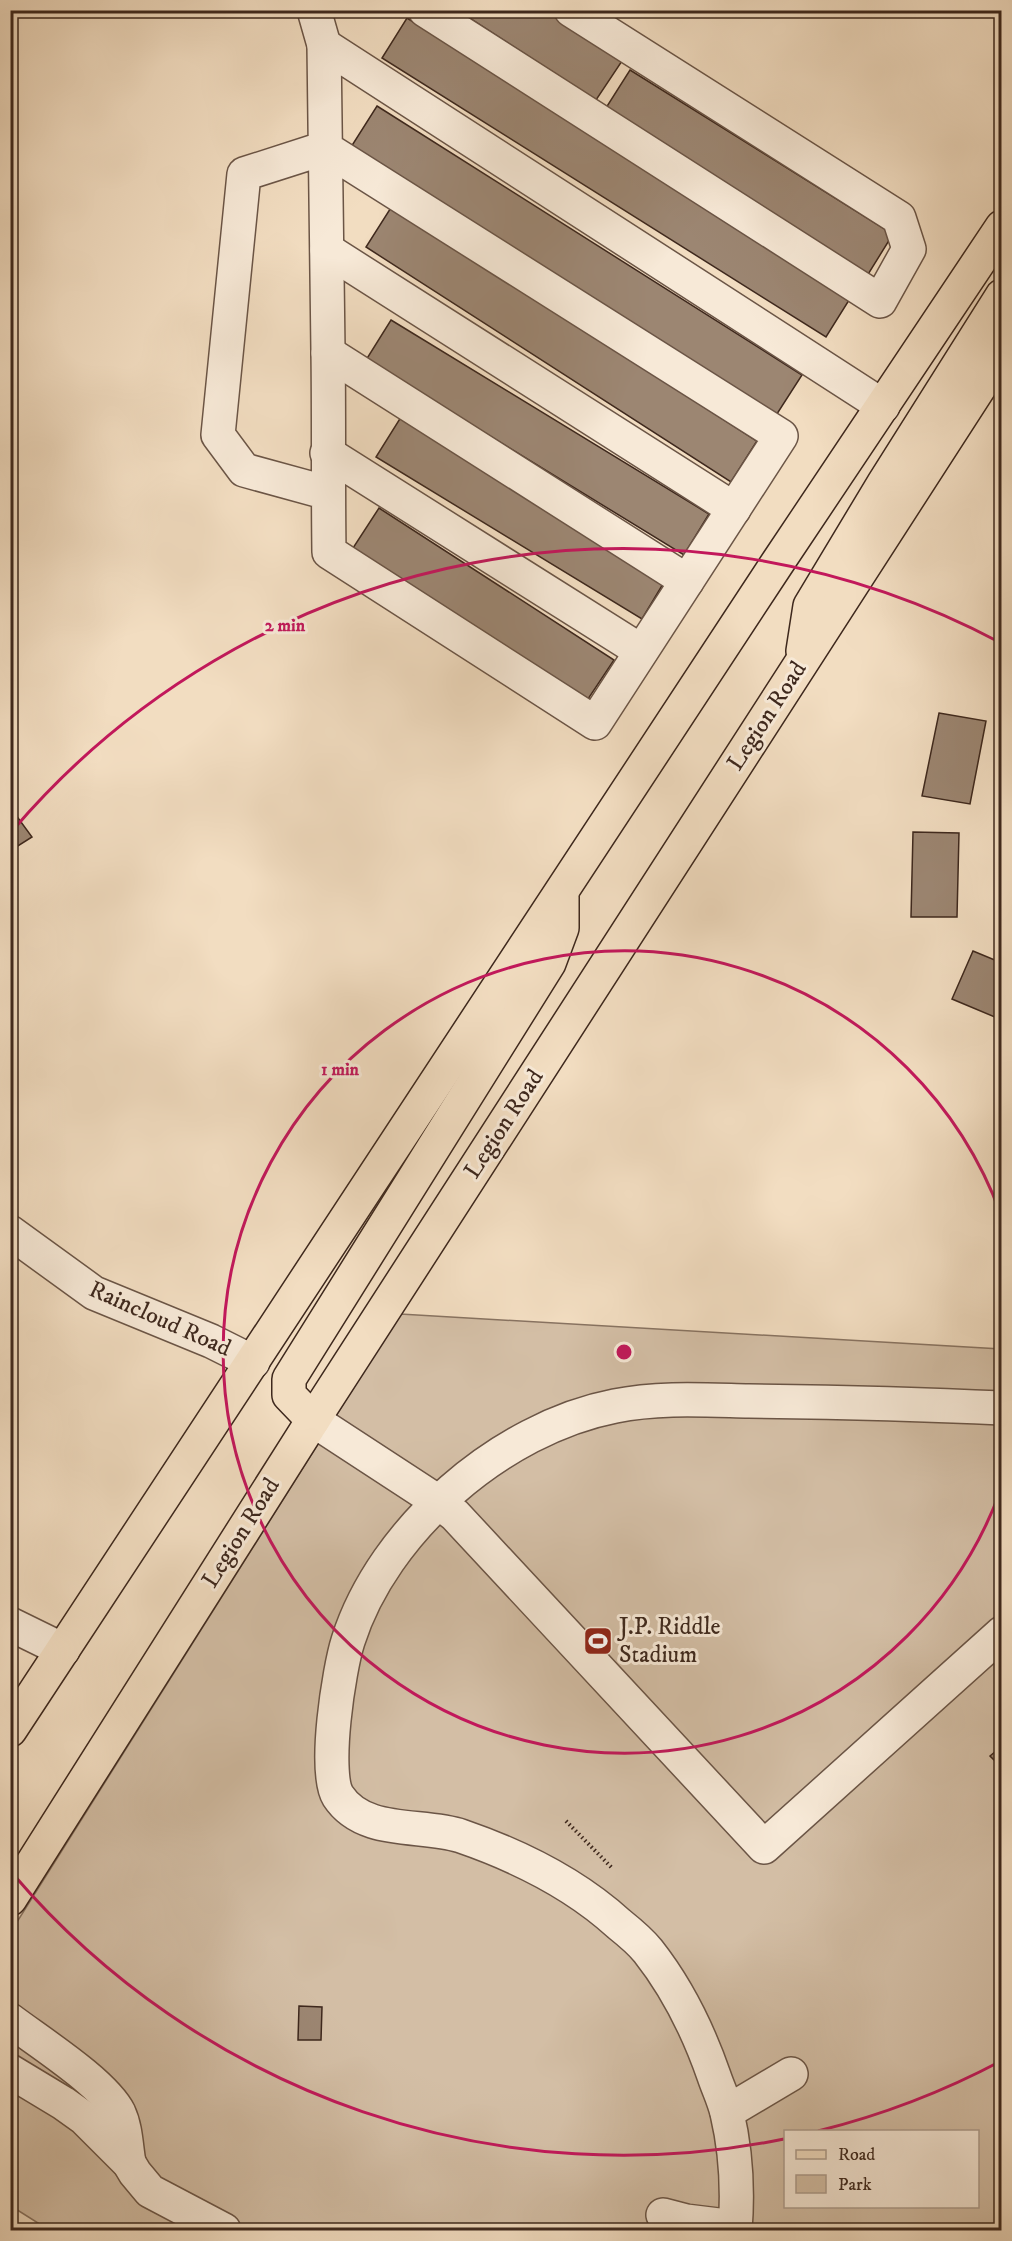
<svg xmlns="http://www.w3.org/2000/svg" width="1012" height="2241" font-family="'IM FELL DW Pica',serif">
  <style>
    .green { fill: #d3bea5; stroke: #887361; stroke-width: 1.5; fill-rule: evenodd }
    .building { fill: #9c8672; stroke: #3e281d; stroke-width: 1.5 }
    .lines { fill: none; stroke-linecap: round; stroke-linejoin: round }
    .minor-casing { stroke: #6b5546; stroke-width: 36 }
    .major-casing { stroke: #3e281d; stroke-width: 36 }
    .path { stroke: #3e281d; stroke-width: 4; stroke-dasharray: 1.5 3; stroke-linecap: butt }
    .minor { stroke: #f7e9d7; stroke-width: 33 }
    .major { stroke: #f2ddc1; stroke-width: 33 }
    .ring { fill: none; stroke: #c2185b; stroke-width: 3 }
    .labels { text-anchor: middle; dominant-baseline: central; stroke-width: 6; stroke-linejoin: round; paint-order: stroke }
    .street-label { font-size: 24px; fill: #3e281d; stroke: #f7e9d7 }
    .poi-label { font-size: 24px; fill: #3e281d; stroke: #f7e9d7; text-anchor: start }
    .centre { fill: #c2185b; stroke: #f7e9d7; stroke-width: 3 }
    .ring-label { font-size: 18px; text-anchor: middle; font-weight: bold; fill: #c2185b; stroke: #f7e9d7; stroke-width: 6; stroke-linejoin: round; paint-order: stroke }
  </style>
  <rect width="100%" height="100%" fill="#f2ddc1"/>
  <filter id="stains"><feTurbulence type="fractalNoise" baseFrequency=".00333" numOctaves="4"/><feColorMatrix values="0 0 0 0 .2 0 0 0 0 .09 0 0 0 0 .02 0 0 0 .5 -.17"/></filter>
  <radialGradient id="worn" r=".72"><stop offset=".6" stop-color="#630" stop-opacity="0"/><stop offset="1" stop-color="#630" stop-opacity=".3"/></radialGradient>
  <!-- green -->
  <path class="green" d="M400,1314L1001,1349V2230H49L11,2206L10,1933ZM786,2132H978V2206H786Z"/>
  <!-- building -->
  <g class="building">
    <polygon points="457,10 544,10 622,61 596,100"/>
    <polygon points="407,18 851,297 826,337 382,58"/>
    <polygon points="630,70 893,234 867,276 604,111"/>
    <polygon points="377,106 802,375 775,417 351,147"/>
    <polygon points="392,206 757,441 731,482 366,247"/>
    <polygon points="391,320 709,514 684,555 366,360"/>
    <polygon points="401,417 666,579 642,619 376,457"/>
    <polygon points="379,508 614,660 588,699 353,548"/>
    <polygon points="939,713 986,721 970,804 922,796"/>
    <polygon points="10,807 32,837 10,851"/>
    <polygon points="913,832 959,833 957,917 911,917"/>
    <polygon points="973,951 1002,963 1002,1020 952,999"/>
    <polygon points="1002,1746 1002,1768 990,1756"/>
    <polygon points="299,2006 322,2007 321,2040 298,2040"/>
  </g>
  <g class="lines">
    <!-- minor casing -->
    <g class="minor-casing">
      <g id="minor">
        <polyline points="314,10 324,45"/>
        <polyline points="425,10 880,301 909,249 899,218 571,10"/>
        <polyline points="327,250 734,509"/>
        <polyline points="328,353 687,581"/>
        <polyline points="327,453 641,651"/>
        <path d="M328,493L244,470L218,435L244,174L325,148L781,436L595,723L329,552C328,485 329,418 328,351C327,249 325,147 324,45L883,406"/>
        <polyline points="10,1232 94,1293 211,1341 253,1362"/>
        <polyline points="313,1420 437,1501 455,1515 764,1847 1002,1633"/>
        <polyline points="10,1624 63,1650"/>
        <path d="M10,2020C39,2042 104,2083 119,2113C126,2128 126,2146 129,2163"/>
        <polyline points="10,2071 63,2103 84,2118 129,2163 135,2173 150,2191 224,2230"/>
        <polyline points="727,2112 791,2074"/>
        <polyline points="663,2215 686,2221 735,2227"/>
        <path d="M735,2230C738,2192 736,2151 727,2113C724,2100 718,2088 714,2076C698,2030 678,1989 648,1951C640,1941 629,1932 619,1924C574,1883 519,1856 461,1836C422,1823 364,1836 338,1796C323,1772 339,1669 348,1641C383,1530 501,1428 615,1406C659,1397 705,1400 749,1401C833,1402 917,1404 1002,1408"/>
      </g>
    </g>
    <!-- major casing -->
    <g class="major-casing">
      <g id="major">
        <polyline points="803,651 810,606 884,483 1002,296"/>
        <polyline points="313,1420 289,1395 289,1379 549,963 562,928 562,897"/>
        <polyline points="10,1730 778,562 1002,227"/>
        <polyline points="10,1899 313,1420 1002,352"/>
      </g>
    </g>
    <!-- path -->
    <polyline class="path" points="566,1821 613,1869"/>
    <!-- minor -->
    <use href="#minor" class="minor"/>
    <!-- major -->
    <use href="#major" class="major"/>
  </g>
  <!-- distance rings -->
  <g class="ring">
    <path d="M1001 1489A401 401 0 1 1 1001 1215"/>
    <path d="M1001 2061A803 803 0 0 1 818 2131M784 2139A803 803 0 0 1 13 1874M13 830A803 803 0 0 1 1001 643"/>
  </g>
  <!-- icons -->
  <defs>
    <g id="stadium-square" transform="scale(1.5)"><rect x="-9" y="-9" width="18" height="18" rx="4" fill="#8f2418" stroke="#f7e9d7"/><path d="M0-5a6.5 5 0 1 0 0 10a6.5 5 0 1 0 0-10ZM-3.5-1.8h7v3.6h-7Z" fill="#fff"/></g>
  </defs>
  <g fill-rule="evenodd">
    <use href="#stadium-square" x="598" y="1641"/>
  </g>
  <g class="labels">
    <!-- street labels -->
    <g class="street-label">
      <text transform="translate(767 716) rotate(-57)">Legion Road</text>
      <text transform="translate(504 1124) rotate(-57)">Legion Road</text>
      <text transform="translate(160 1319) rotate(24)">Raincloud Road</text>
      <text transform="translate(241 1533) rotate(-58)">Legion Road</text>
    </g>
    <!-- poi labels -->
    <g class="poi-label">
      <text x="619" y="1627">J.P. Riddle<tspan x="619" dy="28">Stadium</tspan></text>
    </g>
  </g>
  <circle cx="624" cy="1352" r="9" class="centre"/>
  <g class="ring-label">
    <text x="285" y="631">2 min</text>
    <text x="340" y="1075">1 min</text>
  </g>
  <!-- margin -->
  <rect width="1012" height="2241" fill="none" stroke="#f2ddc1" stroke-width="36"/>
  <rect x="12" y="12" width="988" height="2217" fill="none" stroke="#3e281d" stroke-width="3"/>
  <rect x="18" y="18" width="976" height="2205" fill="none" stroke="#3e281d" stroke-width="1.5"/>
  <!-- legend -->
  <rect x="784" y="2130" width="195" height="78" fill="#f7e9d7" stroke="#ad9c8d" stroke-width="1.5"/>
  <rect x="796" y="2150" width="30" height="9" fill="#f2ddc1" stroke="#ad9c8d" stroke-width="1.5"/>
  <text x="838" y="2160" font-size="18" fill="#3e281d">Road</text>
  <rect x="796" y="2175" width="30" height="18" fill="#d3bea5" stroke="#ad9c8d" stroke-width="1.5"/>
  <text x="838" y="2190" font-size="18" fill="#3e281d">Park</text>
  <rect width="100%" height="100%" filter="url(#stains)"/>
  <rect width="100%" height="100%" fill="url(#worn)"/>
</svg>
